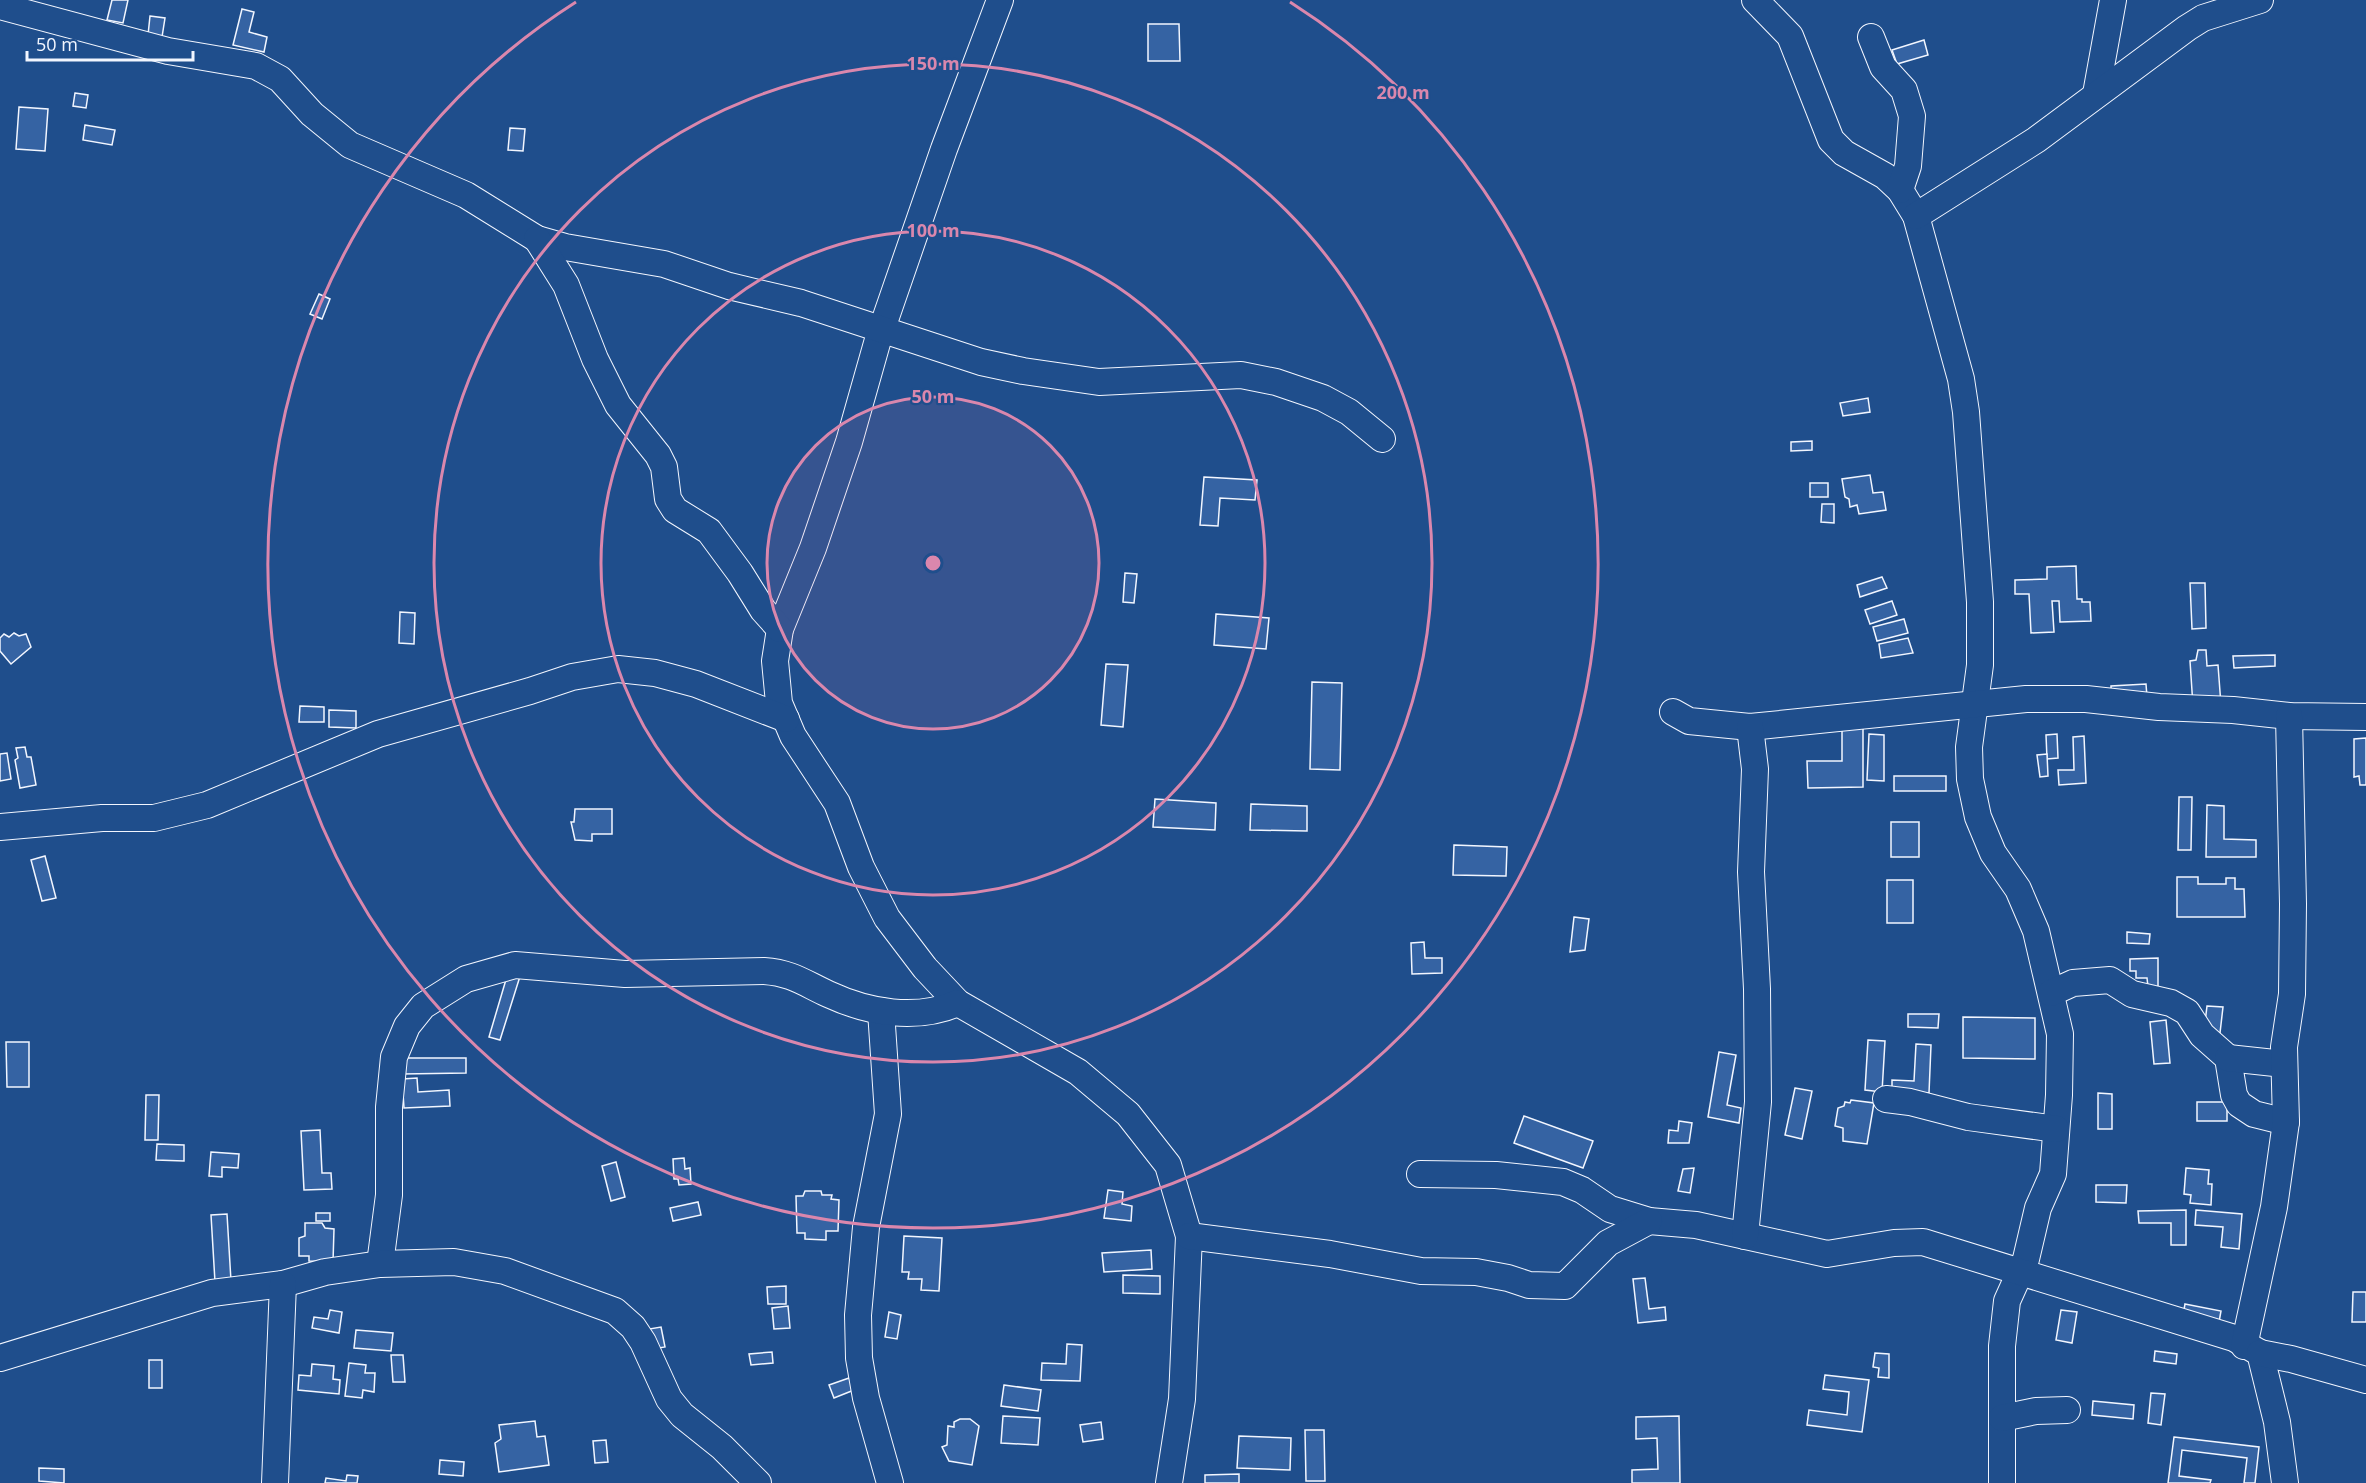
<svg xmlns="http://www.w3.org/2000/svg" width="2366" height="1483" font-family="'Open Sans',sans-serif">
  <style>
    .building { fill: #3563a3; stroke: #f2f6ff; stroke-width: 1.5 }
    .lines { fill: none; stroke-linecap: round; stroke-linejoin: round }
    .minor-casing { stroke: #f2f6ff; stroke-width: 28 }
    .minor { stroke: #1f4e8c; stroke-width: 26 }
    .ring { fill: none; stroke: #da87ad; stroke-width: 3 }
    .centre { fill: #da87ad; stroke: #1f4e8c; stroke-width: 3 }
    .ring-label { font-size: 18px; text-anchor: middle; font-weight: bold; fill: #da87ad; stroke: #1f4e8c; stroke-width: 4.5; stroke-linejoin: round; paint-order: stroke }
  </style>
  <rect width="100%" height="100%" fill="#1f4e8c"/>
  <!-- building -->
  <g class="building">
    <polygon points="112,0 128,0 123,23 107,20"/>
    <polygon points="242,9 254,12 249,32 267,37 264,52 233,45"/>
    <polygon points="150,16 165,18 162,37 148,35"/>
    <polygon points="1148,24 1179,24 1180,61 1148,61"/>
    <polygon points="1924,40 1928,55 1897,64 1892,50"/>
    <polygon points="75,93 88,95 86,108 73,106"/>
    <polygon points="19,107 48,109 45,151 16,149"/>
    <polygon points="85,125 115,130 112,145 83,140"/>
    <polygon points="510,128 525,129 523,151 508,150"/>
    <polygon points="319,294 330,299 322,319 310,314"/>
    <polygon points="1868,398 1870,412 1843,416 1840,403"/>
    <polygon points="1812,441 1812,450 1791,451 1791,442"/>
    <polygon points="1870,475 1873,493 1883,492 1886,510 1859,514 1857,505 1850,507 1849,499 1845,497 1842,479"/>
    <polygon points="1204,477 1257,480 1255,500 1220,498 1218,526 1200,525"/>
    <rect x="1810" y="483" width="18" height="14"/>
    <polygon points="1822,504 1834,504 1834,523 1821,522"/>
    <polygon points="2076,566 2077,599 2082,599 2082,602 2090,602 2091,621 2060,622 2059,601 2052,601 2054,632 2031,633 2029,594 2015,594 2015,580 2047,579 2047,567"/>
    <polygon points="1125,573 1137,574 1134,603 1123,602"/>
    <polygon points="1882,577 1887,588 1860,597 1857,585"/>
    <polygon points="2190,583 2205,583 2206,628 2192,629"/>
    <polygon points="1892,601 1897,615 1870,624 1865,610"/>
    <polygon points="400,612 415,613 414,644 399,643"/>
    <polygon points="1216,614 1269,618 1266,649 1214,645"/>
    <polygon points="1904,619 1908,633 1877,641 1873,627"/>
    <polygon points="14,633 19,636 26,634 31,647 11,664 0,651 0,638 4,634 9,637"/>
    <polygon points="1908,638 1913,653 1881,658 1879,644"/>
    <polygon points="2198,650 2206,650 2207,666 2218,665 2221,705 2193,706 2190,661 2196,660"/>
    <polygon points="2275,655 2275,666 2234,668 2233,656"/>
    <polygon points="1106,664 1128,665 1123,727 1101,725"/>
    <polygon points="1312,682 1342,683 1340,770 1310,769"/>
    <polygon points="2146,684 2147,697 2111,699 2111,686"/>
    <polygon points="300,706 324,707 324,722 299,722"/>
    <polygon points="329,710 356,711 356,728 329,727"/>
    <polygon points="1842,724 1863,724 1863,787 1808,788 1807,761 1842,761"/>
    <polygon points="1869,734 1884,735 1884,781 1867,780"/>
    <polygon points="2057,734 2058,758 2047,759 2046,735"/>
    <polygon points="2084,736 2086,783 2059,785 2058,770 2074,770 2073,737"/>
    <polygon points="2366,738 2366,785 2360,785 2359,776 2354,777 2354,739"/>
    <polygon points="25,747 27,757 31,757 36,785 20,788 15,760 18,758 16,748"/>
    <polygon points="7,753 11,779 0,781 0,754"/>
    <polygon points="2047,754 2048,776 2040,777 2037,755"/>
    <rect x="1894" y="776" width="52" height="15"/>
    <polygon points="2179,797 2192,797 2191,850 2178,850"/>
    <polygon points="1155,799 1216,803 1215,830 1153,827"/>
    <polygon points="1251,804 1307,806 1307,831 1250,830"/>
    <polygon points="2207,805 2224,806 2224,839 2256,840 2256,857 2206,857"/>
    <polygon points="575,809 612,809 612,834 592,834 592,841 575,840 571,822 574,822"/>
    <rect x="1891" y="822" width="28" height="35"/>
    <polygon points="1454,845 1507,847 1506,876 1453,875"/>
    <polygon points="45,856 56,898 42,901 31,860"/>
    <polygon points="2177,877 2198,877 2198,884 2226,884 2226,878 2235,878 2235,889 2244,889 2245,917 2177,917"/>
    <rect x="1887" y="880" width="26" height="43"/>
    <polygon points="1574,917 1589,919 1585,950 1570,952"/>
    <polygon points="2127,932 2150,934 2149,944 2127,943"/>
    <polygon points="1424,942 1425,958 1442,958 1442,973 1412,974 1411,943"/>
    <polygon points="2158,958 2158,987 2148,987 2147,978 2136,978 2136,971 2130,971 2130,959"/>
    <polygon points="510,966 522,970 500,1040 489,1037"/>
    <polygon points="2207,1006 2223,1007 2220,1033 2204,1031"/>
    <polygon points="1908,1014 1939,1014 1938,1028 1908,1027"/>
    <polygon points="1963,1017 2035,1018 2035,1059 1963,1058"/>
    <polygon points="2166,1020 2170,1063 2154,1064 2150,1022"/>
    <polygon points="1868,1040 1885,1041 1882,1092 1865,1090"/>
    <polygon points="6,1042 29,1042 29,1087 7,1087"/>
    <polygon points="1916,1044 1931,1045 1929,1093 1892,1091 1892,1080 1914,1081"/>
    <polygon points="1719,1052 1736,1055 1727,1105 1741,1108 1739,1123 1708,1117"/>
    <polygon points="402,1058 466,1058 466,1073 402,1074"/>
    <polygon points="417,1078 418,1092 449,1090 450,1106 404,1108 402,1079"/>
    <polygon points="1795,1088 1812,1091 1802,1139 1785,1135"/>
    <polygon points="2098,1093 2112,1094 2112,1129 2098,1129"/>
    <polygon points="146,1095 159,1095 158,1140 145,1140"/>
    <polygon points="1851,1100 1874,1103 1867,1144 1843,1141 1843,1128 1835,1126 1838,1108 1844,1106 1845,1102 1850,1103"/>
    <rect x="2197" y="1102" width="30" height="19"/>
    <polygon points="1524,1116 1593,1141 1583,1168 1514,1143"/>
    <polygon points="1679,1121 1692,1123 1689,1143 1668,1143 1669,1130 1678,1131"/>
    <polygon points="320,1130 322,1173 331,1173 332,1189 304,1190 301,1131"/>
    <polygon points="157,1144 184,1145 184,1161 156,1160"/>
    <polygon points="211,1152 239,1154 238,1168 222,1167 222,1177 209,1176"/>
    <polygon points="684,1158 685,1169 690,1168 691,1184 679,1185 678,1179 674,1179 673,1159"/>
    <polygon points="616,1162 625,1197 611,1201 602,1166"/>
    <polygon points="1694,1168 1690,1193 1678,1191 1683,1169"/>
    <polygon points="2186,1168 2209,1170 2208,1184 2212,1184 2211,1205 2190,1203 2191,1195 2184,1194"/>
    <polygon points="2096,1185 2127,1185 2126,1203 2096,1202"/>
    <polygon points="1108,1190 1123,1192 1122,1204 1132,1206 1131,1221 1104,1218"/>
    <polygon points="805,1191 821,1191 822,1195 832,1195 831,1199 839,1200 838,1231 826,1231 826,1240 805,1239 805,1233 797,1233 796,1196 803,1196"/>
    <polygon points="698,1202 701,1215 673,1221 670,1208"/>
    <polygon points="2186,1210 2186,1245 2171,1245 2171,1223 2139,1223 2138,1211"/>
    <polygon points="2196,1210 2242,1214 2239,1249 2221,1247 2223,1227 2195,1225"/>
    <rect x="316" y="1213" width="14" height="8"/>
    <polygon points="227,1214 231,1281 215,1282 211,1215"/>
    <polygon points="305,1223 322,1223 325,1228 334,1229 333,1262 309,1261 309,1256 299,1256 299,1238 305,1236"/>
    <polygon points="904,1236 942,1238 939,1291 921,1290 922,1279 908,1279 909,1272 902,1272"/>
    <polygon points="1151,1250 1152,1269 1104,1272 1102,1253"/>
    <polygon points="1123,1275 1160,1276 1160,1294 1123,1293"/>
    <polygon points="1645,1278 1649,1309 1665,1307 1666,1320 1638,1323 1633,1279"/>
    <polygon points="786,1286 786,1304 768,1304 767,1287"/>
    <polygon points="2353,1292 2366,1292 2366,1322 2352,1322"/>
    <polygon points="2185,1304 2221,1311 2219,1322 2183,1315"/>
    <polygon points="788,1306 790,1328 774,1329 772,1308"/>
    <polygon points="330,1310 342,1312 339,1333 312,1328 314,1317 328,1319"/>
    <polygon points="2061,1310 2077,1312 2072,1343 2056,1340"/>
    <polygon points="889,1312 901,1315 897,1339 885,1337"/>
    <polygon points="661,1327 665,1347 653,1349 649,1329"/>
    <polygon points="356,1330 393,1333 391,1351 354,1348"/>
    <polygon points="1067,1344 1082,1345 1080,1381 1041,1380 1042,1363 1066,1364"/>
    <polygon points="2155,1351 2177,1354 2176,1364 2154,1361"/>
    <polygon points="772,1352 773,1363 751,1365 749,1354"/>
    <polygon points="1875,1353 1889,1354 1889,1378 1878,1377 1879,1368 1873,1367"/>
    <polygon points="391,1355 403,1355 405,1382 393,1382"/>
    <rect x="149" y="1360" width="13" height="28"/>
    <polygon points="349,1363 366,1365 365,1373 375,1373 374,1392 363,1390 362,1398 345,1396"/>
    <polygon points="312,1364 334,1366 333,1379 340,1380 339,1394 298,1390 299,1375 311,1376"/>
    <polygon points="1825,1375 1869,1380 1862,1432 1807,1425 1809,1410 1847,1415 1849,1392 1823,1389"/>
    <polygon points="849,1378 854,1390 834,1398 829,1385"/>
    <polygon points="1004,1385 1041,1390 1038,1411 1001,1406"/>
    <polygon points="2151,1393 2165,1394 2161,1425 2148,1423"/>
    <polygon points="2093,1401 2134,1405 2133,1419 2092,1415"/>
    <polygon points="1003,1416 1040,1418 1038,1445 1001,1443"/>
    <polygon points="1679,1416 1680,1483 1632,1483 1632,1470 1658,1469 1657,1438 1636,1439 1636,1417"/>
    <polygon points="960,1419 970,1419 979,1426 972,1465 949,1461 942,1447 947,1445 948,1426 954,1427 954,1422"/>
    <polygon points="535,1421 537,1437 545,1436 549,1465 499,1472 495,1443 501,1439 499,1425"/>
    <polygon points="1101,1422 1103,1439 1083,1442 1080,1425"/>
    <polygon points="1305,1430 1324,1430 1325,1481 1306,1481"/>
    <polygon points="1239,1436 1291,1438 1290,1470 1237,1468"/>
    <polygon points="2174,1437 2259,1447 2255,1483 2244,1483 2247,1458 2182,1450 2179,1476 2211,1480 2210,1483 2168,1483"/>
    <polygon points="606,1440 608,1462 595,1463 593,1441"/>
    <polygon points="440,1460 464,1462 463,1476 439,1474"/>
    <polygon points="39,1468 64,1469 64,1483 39,1481"/>
    <polygon points="1239,1474 1239,1483 1205,1483 1205,1475"/>
    <polygon points="347,1475 358,1476 357,1483 325,1483 326,1478 346,1481"/>
  </g>
  <g class="lines">
    <!-- minor casing -->
    <g class="minor-casing">
      <g id="minor">
        <polyline points="1000,0 944,149 877,343 849,442 813,548 780,629 775,661 779,703 793,736 837,803 861,867 887,918 925,968 958,1003 1078,1072 1128,1114 1168,1165 1189,1236 1182,1399 1169,1483"/>
        <polyline points="1755,0 1790,36 1831,140 1844,153 1885,176 1900,190 1916,216 1961,379 1966,412 1980,602 1980,665 1969,747 1970,779 1978,817 1993,853 2018,889 2036,931 2060,1034 2059,1095 2053,1174 2038,1208 2026,1259 2007,1301 2002,1346 2002,1483"/>
        <polyline points="0,6 168,51 256,66 280,79 312,114 350,145 466,195 537,239 565,247 664,264 729,286 801,303 981,362 1023,371 1099,382 1241,375 1276,382 1323,398 1349,412 1382,439"/>
        <polyline points="1871,37 1883,67 1904,90 1912,116 1908,166 1900,190"/>
        <polyline points="2096,94 2113,0"/>
        <polyline points="1916,216 2036,140 2187,28 2203,18 2260,0"/>
        <polyline points="537,239 566,285 595,359 618,405 658,455 664,467 668,499 675,510 709,531 740,573 763,610 780,629"/>
        <polyline points="1673,712 1689,721 1750,727 2026,699 2086,699 2159,707 2233,710 2289,716 2366,717"/>
        <polyline points="0,827 102,818 154,818 207,805 378,734 530,691 572,677 618,669 655,673 696,684 786,719"/>
        <polyline points="2051,993 2073,983 2110,980 2132,994 2171,1003 2187,1012 2202,1035 2228,1058 2234,1095 2239,1104 2254,1114 2286,1122"/>
        <polyline points="881,1011 888,1114 866,1227 858,1315 859,1358 866,1398 890,1483"/>
        <polyline points="2228,1058 2284,1064"/>
        <polyline points="1886,1099 1910,1102 1968,1117 2056,1129"/>
        <polyline points="1420,1174 1496,1175 1563,1182 1582,1190 1610,1209 1649,1221 1696,1225 1827,1254 1894,1243 1923,1242 2234,1338 2260,1353 2277,1422 2285,1483"/>
        <polyline points="1189,1236 1330,1254 1421,1271 1476,1272 1508,1278 1529,1285 1565,1286 1608,1243 1649,1221"/>
        <polyline points="1745,1236 1758,1102 1757,989 1751,872 1755,769 1750,727"/>
        <path d="M380,1264L389,1195V1107L394,1057L407,1026L423,1006L466,979L515,965L625,974L764,971C792,973 804,983 828,994C869,1013 916,1021 958,1003"/>
        <polyline points="2244,1346 2274,1207 2286,1122 2284,1047 2292,994 2293,904 2289,716"/>
        <polyline points="2260,1353 2291,1359 2366,1380"/>
        <polyline points="0,1358 212,1293 283,1284 325,1272 380,1264 454,1262 505,1271 615,1311 633,1327 643,1342 669,1399 682,1415 722,1447 758,1483"/>
        <polyline points="2002,1418 2036,1411 2067,1410"/>
        <polyline points="275,1483 283,1284"/>
      </g>
    </g>
    <!-- minor -->
    <use href="#minor" class="minor"/>
  </g>
  <!-- distance rings -->
  <circle cx="933" cy="563" r="166" fill="#da87ad" fill-opacity=".12"/>
  <g class="ring">
    <circle cx="933" cy="563" r="166"/>
    <circle cx="933" cy="563" r="332"/>
    <circle cx="933" cy="563" r="499"/>
    <path d="M1290 2A665 665 0 1 1 576 2"/>
  </g>
  <circle cx="933" cy="563" r="9" class="centre"/>
  <g class="ring-label">
    <text x="933" y="70">150 m</text>
    <text x="1403" y="99">200 m</text>
    <text x="933" y="237">100 m</text>
    <text x="933" y="403">50 m</text>
  </g>
  <!-- scale -->
  <path d="M27 51v9h166v-9" fill="none" stroke="#f2f6ff" stroke-width="3"/>
  <text x="36" y="51" font-size="18" fill="#f2f6ff" stroke="#1f4e8c" stroke-width="4.5" paint-order="stroke">50 m</text>
</svg>
